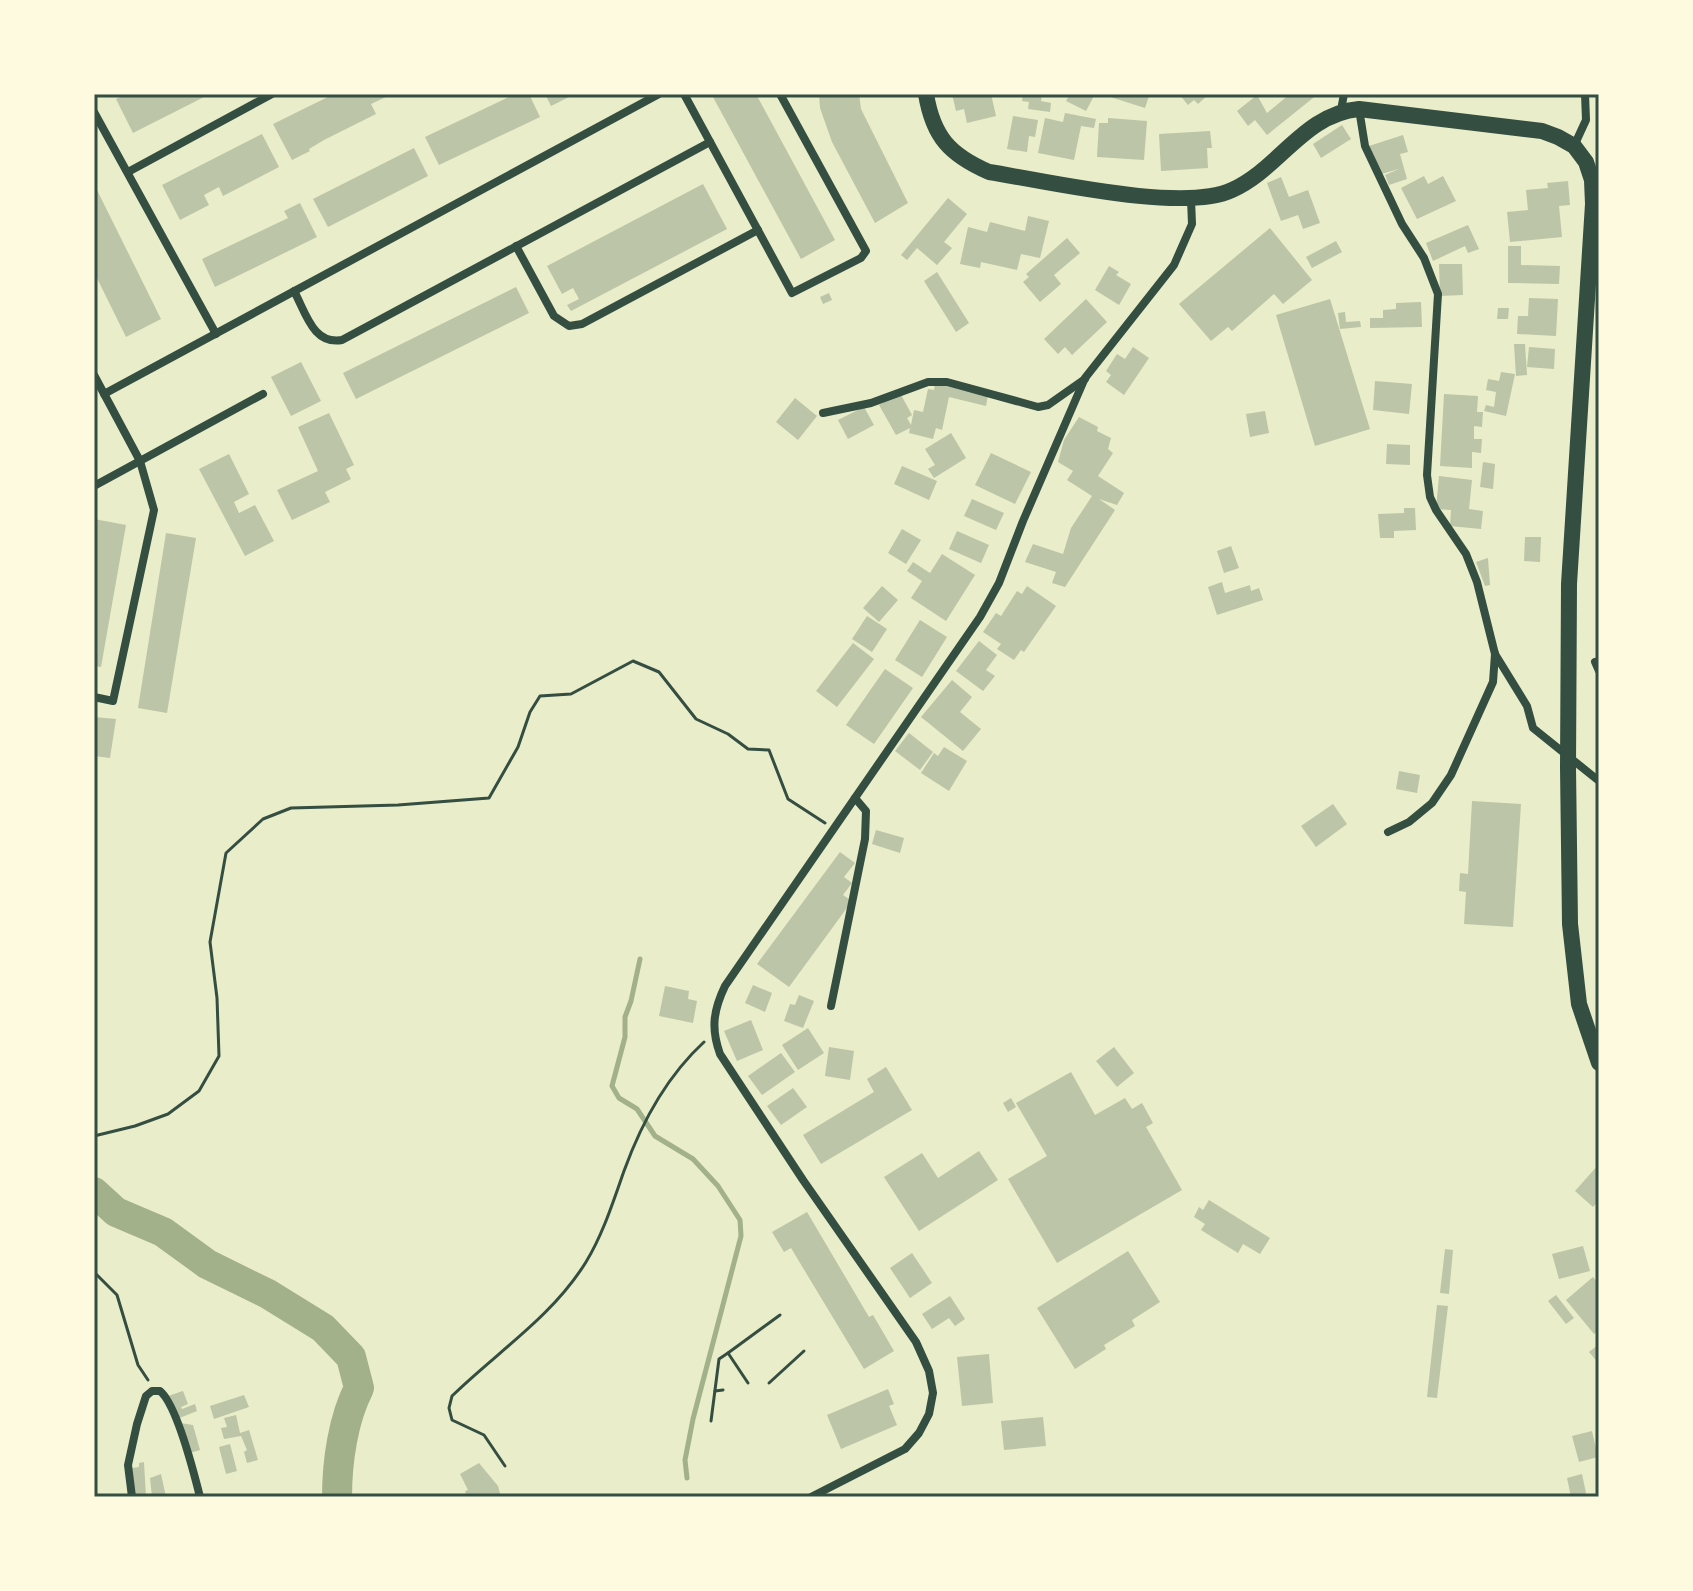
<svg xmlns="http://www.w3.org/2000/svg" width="1693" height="1591" font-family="Commissioner,sans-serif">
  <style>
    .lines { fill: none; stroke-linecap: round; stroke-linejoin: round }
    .stream { stroke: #a3b18a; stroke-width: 5 }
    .river { stroke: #a3b18a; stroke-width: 30 }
    .building { fill: #bcc5a7 }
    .path { stroke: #344e41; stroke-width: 3 }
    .minor { stroke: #344e41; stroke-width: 8 }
    .primary { stroke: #344e41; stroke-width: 16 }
    .neatline { fill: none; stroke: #344e41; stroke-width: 3 }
  </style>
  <rect width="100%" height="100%" fill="#e9edc9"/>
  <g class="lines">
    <!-- stream -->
    <polyline class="stream" points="640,959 631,1001 625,1017 625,1037 612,1086 619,1098 637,1109 655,1136 693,1159 718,1186 740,1220 741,1236 693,1419 685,1460 687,1478"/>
    <!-- river -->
    <path class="river" d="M94,1192L116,1212L163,1232L207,1264L268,1294L323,1328L351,1357L359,1388C343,1419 337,1462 337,1497"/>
  </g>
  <!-- building -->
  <g class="building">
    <polygon points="126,94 210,94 133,133 116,99"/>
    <polygon points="334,94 384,94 386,97 371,104 376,114 324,140 309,149 310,151 292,160 273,124"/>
    <polygon points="515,94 529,94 540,117 439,165 425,137"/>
    <polygon points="545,94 575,94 551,106"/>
    <polygon points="718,94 756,94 835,240 801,259 713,97"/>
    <polygon points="819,94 859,94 861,109 908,203 875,223 832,142 820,108"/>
    <polygon points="952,94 991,94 996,116 967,123 964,109 956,111"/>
    <polygon points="1023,94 1042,94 1041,101 1051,103 1050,112 1028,109 1029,102 1022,101"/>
    <polygon points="1070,94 1095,94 1086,111 1066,101"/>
    <polygon points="1144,94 1149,96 1145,108 1104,95"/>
    <polygon points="1179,94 1209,94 1198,104 1194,100 1188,105"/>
    <polygon points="1290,94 1318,94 1267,135 1255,120 1248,126 1237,111 1257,95 1267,113"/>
    <polygon points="1065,113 1096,119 1094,128 1081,126 1074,160 1038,153 1045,118 1063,122"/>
    <polygon points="1013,116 1038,120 1035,137 1029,136 1027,152 1007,149"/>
    <polygon points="1108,118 1147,121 1144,160 1097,157 1099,123 1108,123"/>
    <polygon points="1342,125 1351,139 1321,158 1313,144"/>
    <polygon points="1210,131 1212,148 1207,148 1208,168 1161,171 1159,134"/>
    <polygon points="262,134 279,167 223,196 219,187 204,195 209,205 180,220 162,185"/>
    <polygon points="1403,135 1408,152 1400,154 1407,179 1389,185 1385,175 1399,169 1378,175 1369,146"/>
    <polygon points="414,148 428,176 328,227 313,199"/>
    <polygon points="1424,176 1428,184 1443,176 1456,201 1417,219 1401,188"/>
    <polygon points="1281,177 1289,197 1308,190 1320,223 1303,229 1298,215 1281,221 1267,183"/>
    <polygon points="1568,181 1570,205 1559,206 1562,237 1510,242 1507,212 1528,210 1526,190 1548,188 1547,183"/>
    <polygon points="94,184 161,319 126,337 94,272"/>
    <polygon points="703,184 727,229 571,311 567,305 579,299 573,288 562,294 547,266"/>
    <polygon points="948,198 967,214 944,242 952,248 937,265 917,248 907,260 901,255"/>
    <polygon points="300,203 317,237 215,287 202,259 288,218 284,211"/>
    <polygon points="1028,216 1049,221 1040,258 1021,254 1017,270 981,262 980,268 960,264 968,227 987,232 990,222 1025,231"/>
    <polygon points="1468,225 1479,249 1468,253 1465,246 1433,261 1426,243"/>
    <polygon points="1270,228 1312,280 1283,304 1274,294 1232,331 1228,327 1211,341 1179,304"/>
    <polygon points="1067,238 1080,253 1054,275 1061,284 1040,302 1023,282 1029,277 1026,274"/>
    <polygon points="1336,241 1342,252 1312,268 1306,257"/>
    <polygon points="1508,246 1521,246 1521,265 1560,266 1559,284 1508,283"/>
    <polygon points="1439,264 1462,264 1463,295 1440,296"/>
    <polygon points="1109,266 1119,272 1116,275 1131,284 1119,305 1095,290"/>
    <polygon points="937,272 969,323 956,332 924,281"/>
    <polygon points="516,287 529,313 356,399 343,373"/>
    <polygon points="829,293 832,300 823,304 820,297"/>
    <polygon points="1529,298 1558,299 1556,336 1517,334 1518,316 1528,316"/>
    <polygon points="1086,299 1107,322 1072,355 1065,347 1058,354 1044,339"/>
    <polygon points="1330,299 1370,429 1315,446 1276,315"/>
    <polygon points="1421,302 1422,327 1370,328 1370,318 1383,318 1383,310 1396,309 1396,303"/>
    <polygon points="1498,308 1509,308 1508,319 1497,319"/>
    <polygon points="1345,312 1346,322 1360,321 1361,327 1340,329 1338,313"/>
    <polygon points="1514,344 1525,344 1527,375 1516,376"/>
    <polygon points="1133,347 1149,358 1124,395 1106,382 1111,375 1106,371 1117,354 1125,359"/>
    <polygon points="1529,347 1555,349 1554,369 1527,367"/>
    <polygon points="301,362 321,401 291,416 271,377"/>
    <polygon points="1501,372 1515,374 1506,416 1484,411 1486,405 1494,407 1496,392 1486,390 1488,379 1499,381"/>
    <polygon points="1375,381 1412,384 1409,414 1373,410"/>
    <polygon points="935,383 988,395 986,406 949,397 942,430 936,428 933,439 909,433 910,428 896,435 879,405 900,393 912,415 907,418 911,425 914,410 923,412 928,389 934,390"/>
    <polygon points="1444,394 1478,396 1477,412 1483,412 1482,427 1474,426 1474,439 1482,439 1481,453 1472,452 1472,468 1440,466"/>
    <polygon points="795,398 817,416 798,440 776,422"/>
    <polygon points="864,407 874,425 848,439 838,420"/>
    <polygon points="1265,411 1269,433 1250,437 1246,414"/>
    <polygon points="329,413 354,465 346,469 351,479 325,492 330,502 292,520 277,490 318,471 298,427"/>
    <polygon points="1079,417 1098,427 1097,431 1111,438 1108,449 1113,453 1098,476 1124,493 1117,505 1099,499 1115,510 1065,587 1052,583 1056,572 1025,562 1033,544 1063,554 1071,528 1092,496 1067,480 1073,471 1058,462 1064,440"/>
    <polygon points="951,433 966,458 934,478 928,469 935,465 925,449"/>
    <polygon points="1387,444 1410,445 1410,465 1386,464"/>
    <polygon points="991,453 1031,472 1015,504 975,485"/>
    <polygon points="229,454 249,494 234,502 239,513 255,505 274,541 245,556 199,469"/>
    <polygon points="1483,462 1495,464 1493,489 1480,487"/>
    <polygon points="902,466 937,481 929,500 894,484"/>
    <polygon points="1439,476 1472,480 1469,509 1483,511 1481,529 1450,526 1451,510 1436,509"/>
    <polygon points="972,499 1004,513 996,530 964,516"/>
    <polygon points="1404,508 1415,508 1416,530 1394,531 1394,538 1380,538 1378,514 1404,513"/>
    <polygon points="94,519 126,525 101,667 94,666"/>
    <polygon points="902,529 921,540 906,564 888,553"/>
    <polygon points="957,531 989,545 981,563 949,549"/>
    <polygon points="166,533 196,538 167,713 138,708"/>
    <polygon points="1525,537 1541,537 1540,562 1524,561"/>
    <polygon points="1231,546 1239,568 1224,573 1217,551"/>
    <polygon points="942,554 975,575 946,621 911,598 922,581 907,571 913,562 930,573"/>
    <polygon points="1488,558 1490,585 1485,586 1476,562"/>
    <polygon points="1222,582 1225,593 1250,585 1251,591 1259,588 1263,600 1217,615 1208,587"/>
    <polygon points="882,586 898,600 879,622 863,608"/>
    <polygon points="1027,586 1056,606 1024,652 1021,650 1014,660 997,649 1001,644 983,632 996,613 1001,616 1017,591 1022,594"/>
    <polygon points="867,616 887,629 872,652 852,639"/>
    <polygon points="920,620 947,637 922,677 895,660"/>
    <polygon points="979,641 997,655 986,670 995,676 983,691 956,671"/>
    <polygon points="853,643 874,659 837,707 816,691"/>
    <polygon points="885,669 913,688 874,744 846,725"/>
    <polygon points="952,680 972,697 960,712 981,729 963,751 921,717"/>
    <polygon points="94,717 116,719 110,758 94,756"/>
    <polygon points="909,733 933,752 920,770 895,751"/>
    <polygon points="944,747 967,761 949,791 921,773 934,753 938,756"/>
    <polygon points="1399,771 1420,775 1417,793 1396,789"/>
    <polygon points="1472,801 1521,804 1513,927 1464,924 1466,892 1459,891 1460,873 1468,874"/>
    <polygon points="1333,804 1347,824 1316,847 1301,826"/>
    <polygon points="876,830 904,838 900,853 872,844"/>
    <polygon points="840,852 855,863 844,877 852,883 843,895 852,901 789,987 757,964"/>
    <polygon points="753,985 772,993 765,1012 745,1003"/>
    <polygon points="665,986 689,991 688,999 697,1001 693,1023 659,1016"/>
    <polygon points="799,995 814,1001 803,1028 784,1021 790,1004 795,1005"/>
    <polygon points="751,1020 763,1050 737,1061 724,1031"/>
    <polygon points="808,1028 824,1053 798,1070 782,1045"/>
    <polygon points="829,1047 854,1051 850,1080 825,1076"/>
    <polygon points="1114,1047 1134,1073 1117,1087 1096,1061"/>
    <polygon points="781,1053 795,1072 762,1095 748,1076"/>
    <polygon points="886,1067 912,1110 821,1164 803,1135 874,1092 867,1079"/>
    <polygon points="1071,1072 1095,1115 1125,1098 1132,1109 1142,1103 1153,1123 1146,1127 1182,1190 1057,1263 1008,1179 1047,1156 1016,1103"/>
    <polygon points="793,1088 807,1107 781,1125 767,1106"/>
    <polygon points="1011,1098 1016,1107 1008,1112 1003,1103"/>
    <polygon points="979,1151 998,1180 919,1231 884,1177 922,1153 938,1178"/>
    <polygon points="1599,1164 1599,1201 1593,1207 1575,1191"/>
    <polygon points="1209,1200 1270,1238 1260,1254 1243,1244 1238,1253 1201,1230 1205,1224 1194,1217 1199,1207 1203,1210"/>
    <polygon points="807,1212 869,1317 873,1315 894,1351 864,1369 791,1248 784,1252 772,1232"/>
    <polygon points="1583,1246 1590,1271 1559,1279 1552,1254"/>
    <polygon points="1445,1249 1453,1250 1449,1294 1440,1293"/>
    <polygon points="1128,1251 1160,1302 1132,1320 1135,1326 1104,1345 1106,1349 1075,1369 1037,1308"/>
    <polygon points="912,1253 932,1283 910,1298 890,1268"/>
    <polygon points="1593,1277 1599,1284 1599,1330 1594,1334 1566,1300"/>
    <polygon points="1556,1295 1574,1318 1566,1324 1548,1301"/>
    <polygon points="950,1296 965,1319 955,1326 949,1318 932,1329 922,1314"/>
    <polygon points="1437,1305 1448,1306 1437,1398 1427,1397"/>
    <polygon points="1599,1344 1599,1364 1589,1352"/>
    <polygon points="989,1354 993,1403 962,1406 957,1357"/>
    <polygon points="888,1389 894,1404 889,1406 897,1425 841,1449 827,1415"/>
    <polygon points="183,1391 188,1404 181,1407 182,1409 195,1404 197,1411 177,1419 168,1396"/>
    <polygon points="244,1395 249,1407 214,1419 210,1406"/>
    <polygon points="236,1415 240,1433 249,1430 258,1460 247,1463 244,1452 247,1450 241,1436 224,1439 221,1428 227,1427 224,1418"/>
    <polygon points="1043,1417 1046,1446 1004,1450 1001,1421"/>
    <polygon points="180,1423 193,1425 200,1450 190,1453"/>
    <polygon points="1592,1431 1598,1457 1579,1462 1572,1436"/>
    <polygon points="230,1444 237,1471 226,1474 219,1447"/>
    <polygon points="144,1462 146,1497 135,1497 132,1468 139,1467 139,1463"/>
    <polygon points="479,1463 498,1486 501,1497 467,1497 465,1491 468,1490 460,1474"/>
    <polygon points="161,1474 166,1497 152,1497 150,1478"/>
    <polygon points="1582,1474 1586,1493 1580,1497 1571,1497 1567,1478"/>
  </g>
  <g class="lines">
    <!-- path -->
    <g class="path">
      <polyline points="94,1136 135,1126 168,1114 199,1091 219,1056 217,998 210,942 226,853 263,819 291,808 398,805 489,798 518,747 530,712 540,696 571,694 633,661 659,672 696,719 728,734 748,749 769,750 788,799 825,823"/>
      <polyline points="94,1272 117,1295 138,1365 148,1380"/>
      <polyline points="748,1383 728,1353 780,1315"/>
      <polyline points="769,1383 804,1351"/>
      <polyline points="715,1391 723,1390"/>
      <polyline points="711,1421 719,1359 728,1353"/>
      <path d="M505,1466L484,1435L452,1420L449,1408L452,1396C497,1352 552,1317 586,1262C603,1234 613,1202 624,1171C641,1124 666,1077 704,1042"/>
    </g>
    <!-- minor -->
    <g class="minor">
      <polyline points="684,94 792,293 861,258 866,251 780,94"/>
      <polyline points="1359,109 1365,146 1402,224 1424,258 1438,294 1427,475 1430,497 1436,510 1466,554 1477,582 1495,654 1527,706 1533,728 1599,781"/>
      <polyline points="1341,110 1344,94"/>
      <polyline points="94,112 216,334"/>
      <polyline points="1574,146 1586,120 1585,94"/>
      <polyline points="128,172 272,94"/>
      <polyline points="516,246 554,316 569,326 582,324 758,230"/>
      <path d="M294,291C306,313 313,345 342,340L710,142"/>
      <polyline points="94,375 140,461 154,510 113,701 94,697"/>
      <polyline points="104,394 659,94"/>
      <polyline points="823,413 871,403 928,382 947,382 1038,407 1048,405 1085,379"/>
      <polyline points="94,486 263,394"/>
      <polyline points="1595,662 1599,671"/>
      <polyline points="1388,832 1409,822 1432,803 1451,775 1493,682 1495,654"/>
      <polyline points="831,1006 865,839 866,811 855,798"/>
      <path d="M132,1497L128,1465L137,1424L146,1396L152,1391H160C177,1405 194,1473 200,1497"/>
      <path d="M811,1497L905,1449L919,1433L929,1414L933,1393L929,1371L916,1342L803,1180L720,1054C711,1029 713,1011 725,986L980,617L999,583L1023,521L1085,378L1174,265L1192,224L1191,199"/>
    </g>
    <!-- primary -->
    <path class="primary" d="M926,94C933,137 950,155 989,172C1046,181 1183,213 1232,190C1279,169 1304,114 1359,109L1542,131L1558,137L1574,146L1586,162L1592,180L1593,204L1569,584L1568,767L1570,924L1579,1004L1599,1063"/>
  </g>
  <!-- border -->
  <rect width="1693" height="1591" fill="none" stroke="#fefae0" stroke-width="192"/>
  <rect x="96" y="96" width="1501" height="1399" class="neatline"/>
</svg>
